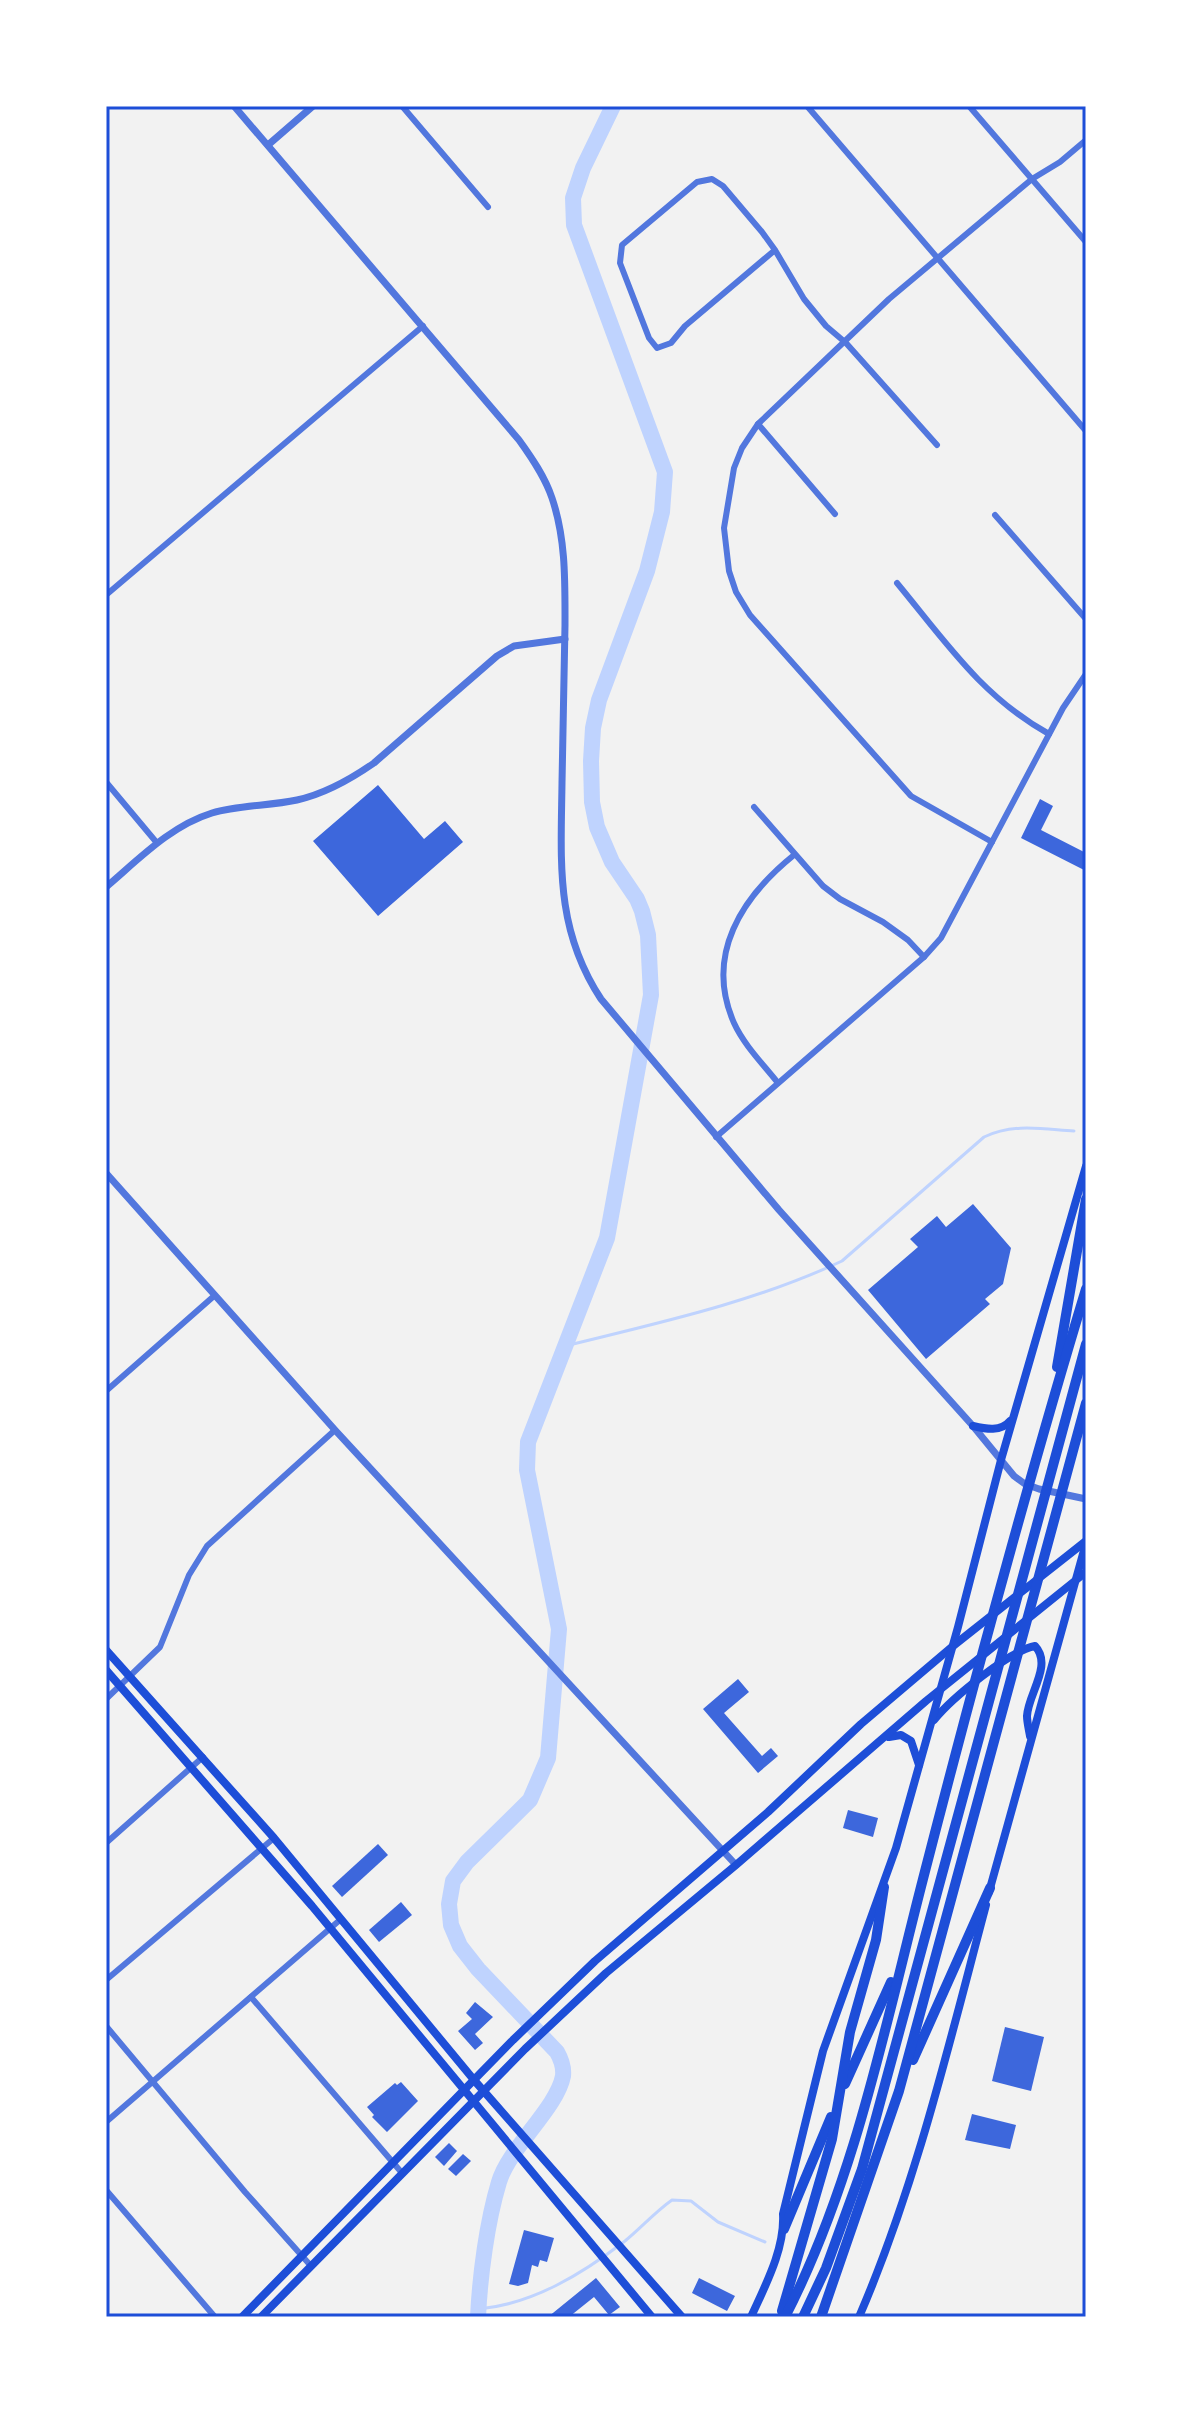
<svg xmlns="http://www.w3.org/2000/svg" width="1192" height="2423" font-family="'Public Sans',sans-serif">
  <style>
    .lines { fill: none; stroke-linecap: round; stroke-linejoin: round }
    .stream { stroke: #bfd3fe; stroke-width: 3 }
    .river { stroke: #bfd3fe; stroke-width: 16 }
    .building { fill: #3d67dc }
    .minor { stroke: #5277de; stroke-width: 6 }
    .tertiary { stroke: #5277de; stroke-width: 7 }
    .secondary { stroke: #1d4ed8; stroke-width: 8 }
    .motorway { stroke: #1d4ed8; stroke-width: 10 }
    .neatline { fill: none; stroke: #1d4ed8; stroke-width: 3 }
  </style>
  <rect width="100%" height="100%" fill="#f2f2f2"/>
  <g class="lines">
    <!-- stream -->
    <g class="stream">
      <path d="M565,1346C658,1323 755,1302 842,1261L984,1137C1014,1123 1042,1129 1074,1131"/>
      <path d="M479,2309C533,2304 582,2274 625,2241C641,2228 655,2212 672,2200L691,2201L718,2222L765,2242"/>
    </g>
    <!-- river -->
    <path class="river" d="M478,2317C480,2275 487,2222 499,2182C509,2148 557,2108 563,2076C564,2067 561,2059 557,2052L478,1969L460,1946L451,1925L449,1904L453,1881L467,1862L530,1800L548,1758L559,1629L527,1470L528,1442L607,1238L651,995L648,935L642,911L637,899L612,862L597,827L592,802L591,761L593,728L599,700L647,571L662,512L665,472L574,225L573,198L583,168L613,106"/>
  </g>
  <!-- building -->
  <g class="building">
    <polygon points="378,785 424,839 445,821 463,842 378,916 313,841"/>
    <polygon points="1040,799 1053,806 1041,830 1086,853 1086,871 1021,838"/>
    <polygon points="973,1204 1011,1248 1003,1284 985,1299 990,1304 926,1359 868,1290 918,1247 910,1239 937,1216 946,1227"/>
    <polygon points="738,1679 749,1692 724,1713 762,1756 771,1748 778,1756 758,1773 703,1709"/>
    <polygon points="848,1810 878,1818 873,1837 843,1828"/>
    <polygon points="378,1844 388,1855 342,1897 332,1886"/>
    <polygon points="401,1902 412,1915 379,1942 369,1930"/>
    <polygon points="475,2002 493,2017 475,2034 483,2043 475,2050 458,2031 472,2019 466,2013"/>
    <polygon points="1005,2027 1044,2037 1031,2091 992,2081"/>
    <polygon points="401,2082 418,2101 387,2132 372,2117 374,2115 367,2107 395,2083 397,2085"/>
    <polygon points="972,2114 1016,2125 1010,2149 965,2140"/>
    <polygon points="449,2143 457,2151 444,2166 435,2157"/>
    <polygon points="463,2154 471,2161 456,2176 448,2169"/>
    <polygon points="524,2230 554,2238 547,2262 540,2260 538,2267 532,2265 528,2283 518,2286 509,2284"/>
    <polygon points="596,2278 620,2307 609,2315 594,2297 569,2317 548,2317"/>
    <polygon points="699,2278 735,2296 727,2311 692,2293"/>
  </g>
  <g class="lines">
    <!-- minor -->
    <g class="minor">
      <polyline points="402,106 488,207"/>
      <polyline points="807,106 1086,431"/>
      <polyline points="969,106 1086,242"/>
      <polyline points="775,250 685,326 671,343 657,348 649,338 620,263 622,245 697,182 712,179 723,186 762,232 775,250 804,299 826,326 846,343 937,445"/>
      <polyline points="758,424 835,514"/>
      <polyline points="995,515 1086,619"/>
      <path d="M897,583C945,641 982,697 1049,734"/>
      <polyline points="106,595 423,326"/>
      <polyline points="106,782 157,843"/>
      <polyline points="754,807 823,886 840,899 883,922 908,940 924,957"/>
      <polyline points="992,842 911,796 750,615 736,592 729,571 724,528 734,468 742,448 758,424 889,299 1032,179 1060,162 1086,140"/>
      <path d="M778,1083C763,1064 744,1045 734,1023C704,955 742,897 794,855"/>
      <polyline points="716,1137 924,957 941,938 1063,708 1086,674"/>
      <polyline points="106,1391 214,1296"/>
      <polyline points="106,1699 160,1647 189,1575 207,1546 335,1430"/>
      <polyline points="106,1843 203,1757"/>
      <polyline points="106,1980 274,1838"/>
      <polyline points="251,1997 402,2173"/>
      <polyline points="106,2026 245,2192 311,2266"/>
      <polyline points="106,2122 341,1919"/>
      <polyline points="106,2190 215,2317"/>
    </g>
    <!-- tertiary -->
    <g class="tertiary">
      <path d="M234,106L519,440C532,458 545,477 552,498C566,539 565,582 565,625C564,677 563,730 562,783C561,863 555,929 601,999L779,1210L973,1426L1014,1476L1025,1484L1039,1489L1086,1499"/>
      <polyline points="268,145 313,106"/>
      <path d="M106,887C138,860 170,826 212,813C239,805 269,806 297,800C325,794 351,779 374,763L497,656L514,646L565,639"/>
      <polyline points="106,1173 335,1430 736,1865"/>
    </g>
    <!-- secondary -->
    <g class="secondary">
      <path d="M973,1426C986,1429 1001,1432 1010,1421"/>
      <polyline points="106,1650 274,1838 474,2080 682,2317"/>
      <polyline points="106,1670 312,1906 652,2317"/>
      <path d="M934,1720C952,1698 1009,1651 1035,1646C1053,1665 1028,1694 1027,1716C1027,1722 1029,1730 1030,1736"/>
      <polyline points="889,1737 901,1735 911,1741 919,1765"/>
      <polyline points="989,1892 1086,1543"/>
      <polyline points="242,2317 513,2040 595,1961 768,1812 861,1724 953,1646 1086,1541"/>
      <polyline points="261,2317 525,2049 606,1973 736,1865 926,1701 1086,1572"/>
      <path d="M751,2317C765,2286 785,2249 783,2214L823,2051L896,1848L958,1627L1001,1460L1086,1166"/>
      <path d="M859,2317C916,2185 949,2044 986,1905"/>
    </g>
    <!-- motorway -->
    <g class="motorway">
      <polyline points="1057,1367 1086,1199"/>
      <polyline points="913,2060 990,1888"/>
      <polyline points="845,2084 891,1982"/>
      <polyline points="784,2229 831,2117"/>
      <polyline points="782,2311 832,2139 850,2032 876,1940 884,1887"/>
      <path d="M785,2317C855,2181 885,2026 923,1879C974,1681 1027,1484 1086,1289"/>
      <polyline points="803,2317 826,2268 862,2169 1086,1344"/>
      <polyline points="821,2317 899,2091 1086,1403"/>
    </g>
  </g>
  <!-- border -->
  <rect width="1192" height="2423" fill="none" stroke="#ffffff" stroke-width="216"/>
  <rect x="108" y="108" width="976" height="2207" class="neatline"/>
</svg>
